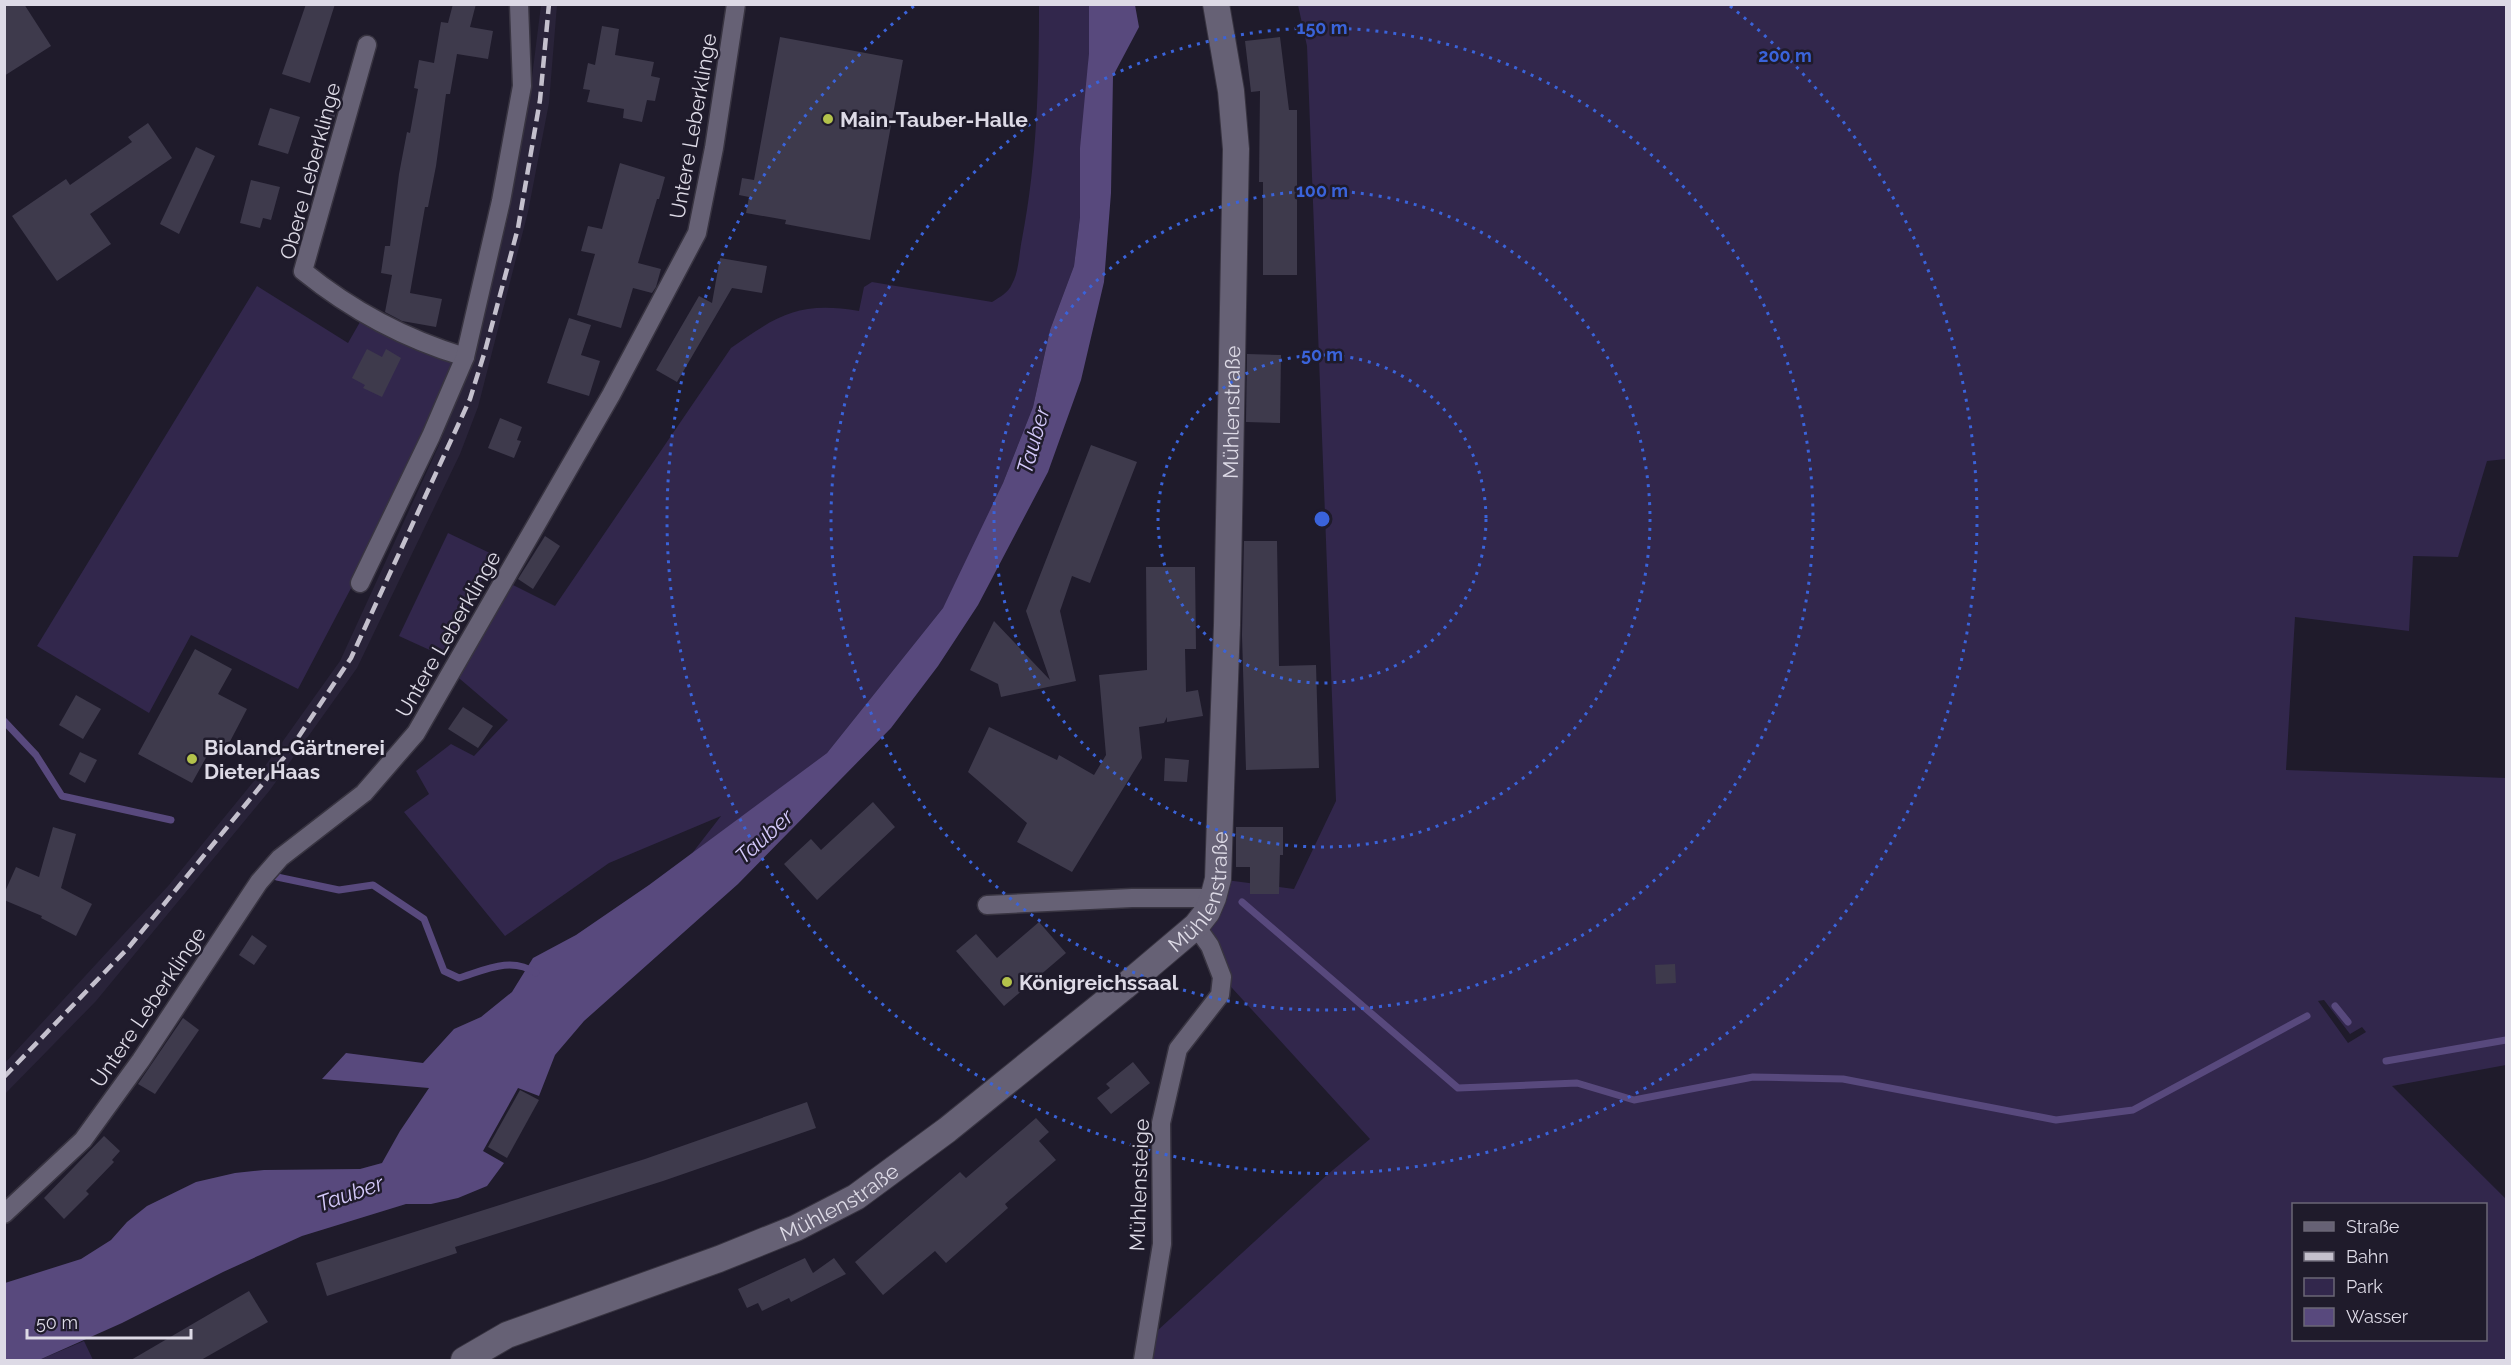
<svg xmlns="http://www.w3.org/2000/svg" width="2511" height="1365" font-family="Raleway,sans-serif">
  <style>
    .built { fill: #292339 }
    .green { fill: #32274c; fill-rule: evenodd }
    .water { fill: #58497d }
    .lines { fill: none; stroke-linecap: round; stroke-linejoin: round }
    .stream { stroke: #58497d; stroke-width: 7 }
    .building { fill: #3e3a4c }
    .minor-casing { stroke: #383441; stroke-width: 21 }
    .secondary-casing { stroke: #383441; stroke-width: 28 }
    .minor { stroke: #666175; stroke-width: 18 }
    .secondary { stroke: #666175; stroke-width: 26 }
    .rail { stroke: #c4c0cd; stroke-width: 4.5; stroke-dasharray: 12 6; stroke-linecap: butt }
    .ring { fill: none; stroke: #3a63da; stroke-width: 3; stroke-dasharray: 3 6 }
    .poi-dot { fill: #b3c24b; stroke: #1f1b2b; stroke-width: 2 }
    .labels { text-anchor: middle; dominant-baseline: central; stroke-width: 5; stroke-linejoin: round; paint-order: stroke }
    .poi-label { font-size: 21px; font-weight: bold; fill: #dddae6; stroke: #1f1b2b; text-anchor: start }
    .street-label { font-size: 21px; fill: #dddae6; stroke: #1f1b2b }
    .water-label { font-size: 22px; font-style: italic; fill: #d4c9fa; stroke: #1f1b2b }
    .centre { fill: #3a63da; stroke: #1f1b2b; stroke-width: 3 }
    .ring-label { font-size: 18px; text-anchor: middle; font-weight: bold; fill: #3a63da; stroke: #1f1b2b; stroke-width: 5; stroke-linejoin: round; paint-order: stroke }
  </style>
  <rect width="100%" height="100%" fill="#1f1b2b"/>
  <!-- built -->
  <polygon class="built" points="541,5 557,5 549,103 528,212 478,407 460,454 357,668 270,790 96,1001 5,1094 4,1064 169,885 258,776 340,661 439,445 472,360 508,217 529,101"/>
  <!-- green -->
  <g class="green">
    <path d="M1039,5H1089V53L1080,217L1074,266L1050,330L1033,407L1003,483L980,536L943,608L827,753L690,856L721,816L609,863L505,936L404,812L429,794L416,771L451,744L474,756L508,720L453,673L505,581L555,606L731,348C778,315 799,301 859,311L864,287L872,282L992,302C1000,297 1008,293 1012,284C1019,272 1019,253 1022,239C1037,162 1039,83 1039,5Z"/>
    <path d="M1298,5H2506V459L2487,461L2458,557L2413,556L2409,631L2295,617L2286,770L2506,778V1065L2392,1086L2506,1199V1360H1153L1157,1331L1327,1175L1370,1139L1222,977L1196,926L1218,879L1294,889L1336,801L1307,46ZM2324,1000L2350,1034L2362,1027L2366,1032L2348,1043L2318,1001ZM2294,1204H2486V1340H2294Z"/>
    <polygon points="257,286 348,343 364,315 465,357 431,436 298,689 191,635 149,713 37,646"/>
    <polygon points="448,533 494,555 445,657 399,636"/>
    <polygon points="84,1341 93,1360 39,1360"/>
  </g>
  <!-- water -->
  <polygon class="water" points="1089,5 1135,5 1139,27 1113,76 1111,193 1104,282 1081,380 1048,472 978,605 938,666 891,728 738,884 584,1021 555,1055 539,1096 518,1088 483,1151 504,1163 487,1186 458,1198 431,1204 406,1204 302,1236 223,1272 122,1323 39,1360 5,1360 5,1283 81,1259 111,1240 127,1222 147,1206 196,1182 235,1173 264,1170 360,1169 382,1163 400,1131 429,1088 322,1079 346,1053 423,1063 454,1029 481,1017 512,992 533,958 576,935 649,885 827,753 943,608 1003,483 1033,407 1050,330 1074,266 1080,217 1080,148 1089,53"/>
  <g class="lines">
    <!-- stream -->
    <g class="stream">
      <polyline points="4,721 36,755 62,796 171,820"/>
      <path d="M277,877L339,890L373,885L424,919L444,971L459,978C485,970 511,956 536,973"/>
      <polyline points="1242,902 1458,1088 1577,1083 1634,1100 1753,1077 1843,1079 2056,1120 2133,1110 2307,1016"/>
      <polyline points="2335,1006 2348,1022"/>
      <polyline points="2386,1061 2506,1040"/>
    </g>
  </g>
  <!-- building -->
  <g class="building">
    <polygon points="4,4 24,4 51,46 4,76"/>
    <polygon points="306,4 335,4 310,83 282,74"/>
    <polygon points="453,4 476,4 470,27 493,31 488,59 457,54 450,94 446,94 436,166 428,207 425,207 410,293 442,299 436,327 402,321 385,312 392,275 381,273 385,246 390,246 399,174 407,132 410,133 418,89 414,88 419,60 434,63 441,22 448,23"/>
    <polygon points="602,26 619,29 615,55 654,62 651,76 660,78 655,101 647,100 642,122 623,118 624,109 587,102 590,90 583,89 588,63 595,65"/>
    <polygon points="780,37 903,60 870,240 785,224 786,220 746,213 749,197 739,195 742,178 754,180"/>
    <polygon points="1280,37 1289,110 1297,110 1297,275 1263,275 1263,182 1259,182 1260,91 1251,92 1245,41"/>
    <polygon points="326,101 338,105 329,136 315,132"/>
    <polygon points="270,108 300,117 288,154 258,145"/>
    <polygon points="148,123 172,158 90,214 111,244 57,281 12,216 66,179 70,185 132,142 128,137"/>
    <polygon points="196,147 215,156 179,234 160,224"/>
    <polygon points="620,163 665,177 659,199 657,199 638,263 661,269 656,287 652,293 633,288 621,328 577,315 595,254 581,251 588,226 602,229"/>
    <polygon points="251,180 280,187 271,220 263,218 260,228 240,223"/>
    <polygon points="720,258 767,266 762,293 732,288 677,382 656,370 699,296 712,303"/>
    <polygon points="569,318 591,325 581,355 600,361 589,396 547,383"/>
    <polygon points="367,349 382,357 386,349 401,358 382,397 363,388 365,385 352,378"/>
    <polygon points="1247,354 1281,355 1280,423 1246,422"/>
    <polygon points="500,418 522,427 517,440 521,441 514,458 488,448"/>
    <polygon points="1091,445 1137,462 1090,583 1072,576 1060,611 1076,681 1001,697 998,684 970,670 994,621 1050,680 1026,611"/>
    <polygon points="545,536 560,546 533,589 518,579"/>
    <polygon points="1244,541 1277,541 1279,666 1316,665 1319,768 1246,770 1242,635"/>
    <polygon points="1146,567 1195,567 1196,649 1185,649 1186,692 1198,690 1203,716 1167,722 1167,717 1164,723 1139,727 1142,758 1072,872 1017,842 1027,823 968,772 989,727 1057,760 1059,755 1094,775 1106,755 1099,675 1147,670"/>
    <polygon points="195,649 232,669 218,694 247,709 225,751 213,745 192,783 138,754"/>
    <polygon points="76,695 101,709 83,739 59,725"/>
    <polygon points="463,707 493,726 478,748 448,729"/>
    <polygon points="80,752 97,760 85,783 69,774"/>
    <polygon points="1165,758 1189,760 1187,782 1164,781"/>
    <polygon points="873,802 895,827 817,900 784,864 811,839 821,850"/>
    <polygon points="53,827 76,834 61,888 92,904 76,936 41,918 42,916 4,900 4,894 16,867 39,877"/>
    <polygon points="1236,827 1283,827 1283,855 1280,855 1279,894 1250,894 1250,867 1236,867"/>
    <polygon points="1039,922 1066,953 1004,1006 956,951 976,934 997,958"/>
    <polygon points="252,935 267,946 254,965 239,955"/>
    <polygon points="1675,964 1676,983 1656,984 1655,965"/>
    <polygon points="183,1018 199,1030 155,1094 138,1084"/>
    <polygon points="1133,1062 1150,1083 1111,1114 1097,1098 1110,1088 1106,1084"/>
    <polygon points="520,1090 539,1100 507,1158 488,1147"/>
    <polygon points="807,1102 816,1128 663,1181 455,1247 457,1253 327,1296 316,1263 645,1159"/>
    <polygon points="1036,1118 1049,1132 1039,1141 1056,1160 1005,1204 1008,1208 946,1263 935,1251 883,1295 855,1262 960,1172 966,1178"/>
    <polygon points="104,1136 120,1151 112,1160 114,1162 86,1191 89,1194 64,1219 44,1198"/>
    <polygon points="805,1258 813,1273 834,1258 846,1274 791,1302 789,1298 762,1311 758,1303 747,1308 738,1289"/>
    <polygon points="249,1291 268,1322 201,1360 131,1360"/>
  </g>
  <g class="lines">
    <!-- minor casing -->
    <g class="minor-casing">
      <g id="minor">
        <path d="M367,45L303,271C351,310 405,339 465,357"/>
        <polyline points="360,583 431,436 465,357 501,201 522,86 519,4"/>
        <polyline points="987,905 1132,898 1213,898"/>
        <polyline points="4,1214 83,1140 141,1060 259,882 280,858 364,793 416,733 611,395 697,233 714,148 736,4"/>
        <polyline points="1143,1360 1162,1244 1161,1123 1178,1049 1220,995 1222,977 1210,946 1196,926"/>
      </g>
    </g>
    <!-- secondary casing -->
    <g class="secondary-casing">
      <g id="secondary">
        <path id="s1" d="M464,1360L507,1335L719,1259L796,1228L856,1197L947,1130L1124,987L1196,926L1207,912L1213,898L1218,879L1221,788L1227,625L1236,149L1231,91L1216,4"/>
      </g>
    </g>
    <!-- minor -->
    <use href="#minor" class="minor"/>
    <!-- secondary -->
    <use href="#secondary" class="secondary"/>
    <!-- rail -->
    <polyline class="rail" points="4,1077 129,947 287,754 351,658 470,399 485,351 518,228 540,100 549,4"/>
  </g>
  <!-- distance rings -->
  <g class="ring">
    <circle cx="1322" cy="519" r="164"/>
    <circle cx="1322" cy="519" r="328"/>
    <circle cx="1322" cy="519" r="491"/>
    <path d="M1730 6A655 655 0 1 1 914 6"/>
  </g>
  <!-- markers -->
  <g class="poi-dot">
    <circle cx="828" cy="119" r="6"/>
    <circle cx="192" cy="759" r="6"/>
    <circle cx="1007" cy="982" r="6"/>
  </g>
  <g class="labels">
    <!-- poi labels -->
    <g class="poi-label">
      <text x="840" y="119">Main-Tauber-Halle</text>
      <text x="204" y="747">Bioland-Gärtnerei<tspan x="204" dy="24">Dieter Haas</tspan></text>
      <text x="1019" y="982">Königreichssaal</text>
    </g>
    <!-- street labels -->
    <g class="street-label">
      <text transform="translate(693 126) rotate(-80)">Untere Leberklinge</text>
      <text transform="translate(310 171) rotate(-75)">Obere Leberklinge</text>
      <text stroke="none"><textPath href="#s1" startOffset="1380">Mühlenstraße</textPath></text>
      <text transform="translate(448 634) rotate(-60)">Untere Leberklinge</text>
      <text stroke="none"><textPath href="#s1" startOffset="894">Mühlenstraße</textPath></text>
      <text transform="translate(148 1007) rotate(-56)">Untere Leberklinge</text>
      <text transform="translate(1139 1185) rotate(-88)">Mühlensteige</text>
      <text stroke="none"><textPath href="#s1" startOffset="408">Mühlenstraße</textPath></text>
    </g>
    <!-- water labels -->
    <g class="water-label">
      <text transform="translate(1033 440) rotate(-74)">Tauber</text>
      <text transform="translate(764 836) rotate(-42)">Tauber</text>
      <text transform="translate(350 1193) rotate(-19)">Tauber</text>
    </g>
  </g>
  <circle cx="1322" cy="519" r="9" class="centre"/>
  <g class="ring-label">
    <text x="1322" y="34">150 m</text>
    <text x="1785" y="62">200 m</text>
    <text x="1322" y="197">100 m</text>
    <text x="1322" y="361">50 m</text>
  </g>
  <!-- border -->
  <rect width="2511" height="1365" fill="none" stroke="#dddae6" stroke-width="12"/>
  <!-- legend -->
  <rect x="2292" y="1203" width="195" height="138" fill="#1f1b2b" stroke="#6b6776" stroke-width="1.5"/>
  <rect x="2304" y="1222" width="30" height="9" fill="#666175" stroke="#6b6776" stroke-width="1.5"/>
  <text x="2346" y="1233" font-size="18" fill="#dddae6">Straße</text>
  <rect x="2304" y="1252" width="30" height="9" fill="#c4c0cd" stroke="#6b6776" stroke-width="1.5"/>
  <text x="2346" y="1263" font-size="18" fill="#dddae6">Bahn</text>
  <rect x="2304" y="1278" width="30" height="18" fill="#32274c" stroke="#6b6776" stroke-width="1.5"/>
  <text x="2346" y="1293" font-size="18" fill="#dddae6">Park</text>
  <rect x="2304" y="1308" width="30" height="18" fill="#58497d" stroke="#6b6776" stroke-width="1.5"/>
  <text x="2346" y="1323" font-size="18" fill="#dddae6">Wasser</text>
  <!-- scale -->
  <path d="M27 1329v9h164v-9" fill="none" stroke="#dddae6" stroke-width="3"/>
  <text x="36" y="1329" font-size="18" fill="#dddae6" stroke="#1f1b2b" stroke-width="4.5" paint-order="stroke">50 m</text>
</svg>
